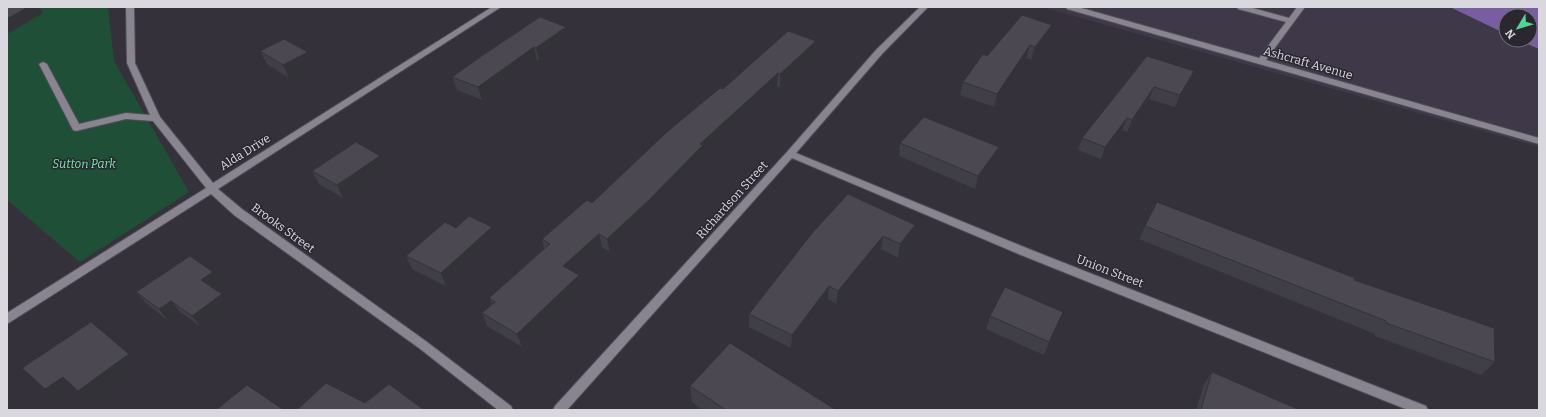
<svg xmlns="http://www.w3.org/2000/svg" width="1546" height="417" font-family="Bitter,serif">
  <style>
    .built { fill: #3e3848; fill-rule: evenodd }
    .green { fill: #204f38 }
    .water { fill: #795da1 }
    .lines { fill: none; stroke-linecap: round; stroke-linejoin: round }
    .minor-casing { stroke: #514e57; stroke-width: 2 }
    .minor { fill: #888490; fill-rule: evenodd }
    .wall { fill: #403e47 }
    .shaded-wall { fill: #343239 }
    .building { fill: #4b4852; stroke: #343239 }
    .labels { text-anchor: middle; dominant-baseline: central; stroke-width: 3; stroke-linejoin: round; paint-order: stroke }
    .street-label { font-size: 12px; fill: #dad8df; stroke: #2b2731 }
    .park-label { font-size: 12px; font-style: italic; fill: #73e9ae; stroke: #2b2731 }
  </style>
  <rect width="100%" height="100%" fill="#35313b"/>
  <!-- built -->
  <path class="built" d="M1042,7H1539V147ZM1506,16H1530V40H1506Z"/>
  <!-- green -->
  <polygon class="green" points="7,7 108,7 114,61 189,192 80,262 7,200"/>
  <!-- water -->
  <polygon class="water" points="1450,7 1539,7 1539,49 1518,40 1530,40 1530,16 1506,16 1506,34"/>
  <g class="lines">
    <!-- minor casing -->
    <g class="minor-casing">
      <g id="minor">
        <polygon points="126,7 134,7 135,63 160,117 213,183 492,7 501,7 218,189 242,209 427,342 511,406 513,410 498,410 419,348 234,215 211,194 7,324 7,313 206,188 153,121 126,119 76,131 73,130 39,64 43,62 47,64 79,124 126,113 150,115 127,63"/>
        <polygon points="920,7 928,7 882,54 796,153 1029,249 1426,406 1428,410 1408,410 1021,255 792,158 567,410 553,410 555,406 787,152 876,50"/>
        <polygon points="1066,7 1078,7 1259,58 1286,22 1238,9 1237,7 1249,7 1289,18 1297,7 1305,7 1266,60 1539,138 1539,144 1067,9"/>
      </g>
    </g>
    <!-- minor -->
    <use href="#minor" class="minor"/>
  </g>
  <!-- wall -->
  <g class="wall">
    <polygon points="1049,37 1031,60 1026,58 994,107 960,95 963,82 987,56"/>
    <polygon points="568,40 539,60 537,60 482,100 457,90 452,77 486,53"/>
    <polygon points="816,41 815,54 780,87 777,86 703,155 704,158 650,214 610,252 602,247 574,273 579,275 582,288 522,347 487,326 482,313 492,304 489,298 544,248 542,239 592,203 723,89"/>
    <polygon points="260,51 314,65 289,78 267,64"/>
    <polygon points="1147,56 1189,83 1175,107 1149,99 1127,132 1122,130 1101,159 1078,150 1082,138"/>
    <polygon points="900,143 999,147 996,160 975,189 899,156"/>
    <polygon points="386,169 343,198 319,184 312,171"/>
    <polygon points="915,225 913,238 898,258 881,249 836,304 828,299 791,348 749,327 749,314 813,232"/>
    <polygon points="1145,226 1354,280 1495,362 1481,375 1375,336 1375,334 1139,239"/>
    <polygon points="492,227 496,240 446,286 412,269 406,256 456,228"/>
    <polygon points="221,283 214,289 222,294 230,306 201,327 180,312 168,321 146,303 136,292"/>
    <polygon points="1063,312 1044,355 986,329 990,316"/>
    <polygon points="1212,372 1300,410 1196,410 1204,384"/>
    <polygon points="690,386 836,410 703,410 692,402"/>
  </g>
  <!-- shaded-wall -->
  <g class="shaded-wall">
    <polygon points="28,7 39,7 43,13 7,34 7,19"/>
    <polygon points="1052,25 1049,37 1031,60 1035,47"/>
    <polygon points="566,27 568,40 539,60 536,48"/>
    <polygon points="816,41 815,54 780,87 780,74"/>
    <polygon points="1030,45 1026,58 994,107 997,94"/>
    <polygon points="534,47 537,60 482,100 478,87"/>
    <polygon points="308,52 314,65 289,78 283,65"/>
    <polygon points="1194,71 1189,83 1175,107 1180,95"/>
    <polygon points="778,73 777,86 703,155 704,158 650,214 610,252 607,239 700,144"/>
    <polygon points="1154,87 1149,99 1127,132 1132,120"/>
    <polygon points="1127,118 1122,130 1101,159 1105,147"/>
    <polygon points="999,147 996,160 975,189 978,176"/>
    <polygon points="380,156 386,169 343,198 337,185"/>
    <polygon points="915,225 913,238 898,258 900,244"/>
    <polygon points="492,227 496,240 446,286 441,273"/>
    <polygon points="599,234 602,247 566,280 563,266"/>
    <polygon points="883,236 881,249 836,304 838,291"/>
    <polygon points="7,257 10,260 7,262"/>
    <polygon points="213,272 221,283 209,292 201,280"/>
    <polygon points="579,275 582,288 522,347 517,334"/>
    <polygon points="829,286 828,299 791,348 792,335"/>
    <polygon points="222,294 230,306 201,327 192,316"/>
    <polygon points="171,301 180,312 168,321 159,309"/>
    <polygon points="1063,312 1058,325 1044,355 1049,342"/>
    <polygon points="129,354 141,367 91,403 78,391"/>
    <polygon points="63,377 76,390 59,402 45,389"/>
  </g>
  <!-- building -->
  <g class="building">
    <polygon points="7,7 28,7 7,19"/>
    <polygon points="1022,15 1052,25 1035,47 1030,45 997,94 963,82 983,54 987,56"/>
    <polygon points="540,17 566,27 536,48 534,47 478,87 452,77 486,53"/>
    <polygon points="788,31 816,41 780,74 778,73 700,144 703,145 648,201 607,239 599,234 563,266 579,275 517,334 482,313 495,302 489,298 550,244 542,239 587,200 592,203 668,131 720,88 723,89"/>
    <polygon points="284,39 308,52 283,65 260,51"/>
    <polygon points="1147,56 1194,71 1180,95 1154,87 1132,120 1127,118 1105,147 1082,138"/>
    <polygon points="924,117 999,147 978,176 900,143"/>
    <polygon points="356,142 380,156 337,185 312,171"/>
    <polygon points="848,194 915,225 900,244 883,236 838,291 829,286 792,335 749,314 813,232"/>
    <polygon points="1157,202 1355,278 1354,280 1494,328 1495,362 1386,323 1386,321 1145,226"/>
    <polygon points="469,216 492,227 441,273 406,256 445,222 456,228"/>
    <polygon points="190,256 213,272 201,280 222,294 192,316 171,301 159,309 136,292"/>
    <polygon points="1005,287 1063,312 1049,342 990,316"/>
    <polygon points="91,322 129,354 78,391 63,377 45,389 22,368"/>
    <polygon points="730,343 836,410 726,410 690,386"/>
    <polygon points="1212,372 1300,410 1204,410 1201,409"/>
    <polygon points="326,383 365,403 389,384 424,410 297,410"/>
    <polygon points="247,385 284,410 216,410"/>
  </g>
  <g class="labels">
    <!-- street labels -->
    <g class="street-label">
      <text transform="translate(1308 63) rotate(16)">Ashcraft Avenue</text>
      <text transform="translate(245 152) rotate(-32)">Alda Drive</text>
      <text transform="translate(732 200) rotate(-48)">Richardson Street</text>
      <text transform="translate(283 228) rotate(36)">Brooks Street</text>
      <text transform="translate(1110 271) rotate(21)">Union Street</text>
    </g>
    <!-- park labels -->
    <g class="park-label">
      <text x="84" y="164">Sutton Park</text>
    </g>
  </g>
  <!-- border -->
  <rect width="1546" height="417" fill="none" stroke="#dad8df" stroke-width="16"/>
  <!-- north arrow -->
  <g transform="translate(1518 28) rotate(232)"><circle r="19" fill="#2b2731" stroke="#716e77"/>
  <path d="M0-3L7 15L0 10L-7 15Z" fill="#53d396"/>
  <text y="-6" font-size="11" font-weight="bold" text-anchor="middle" fill="#dad8df">N</text>
  </g>
</svg>
